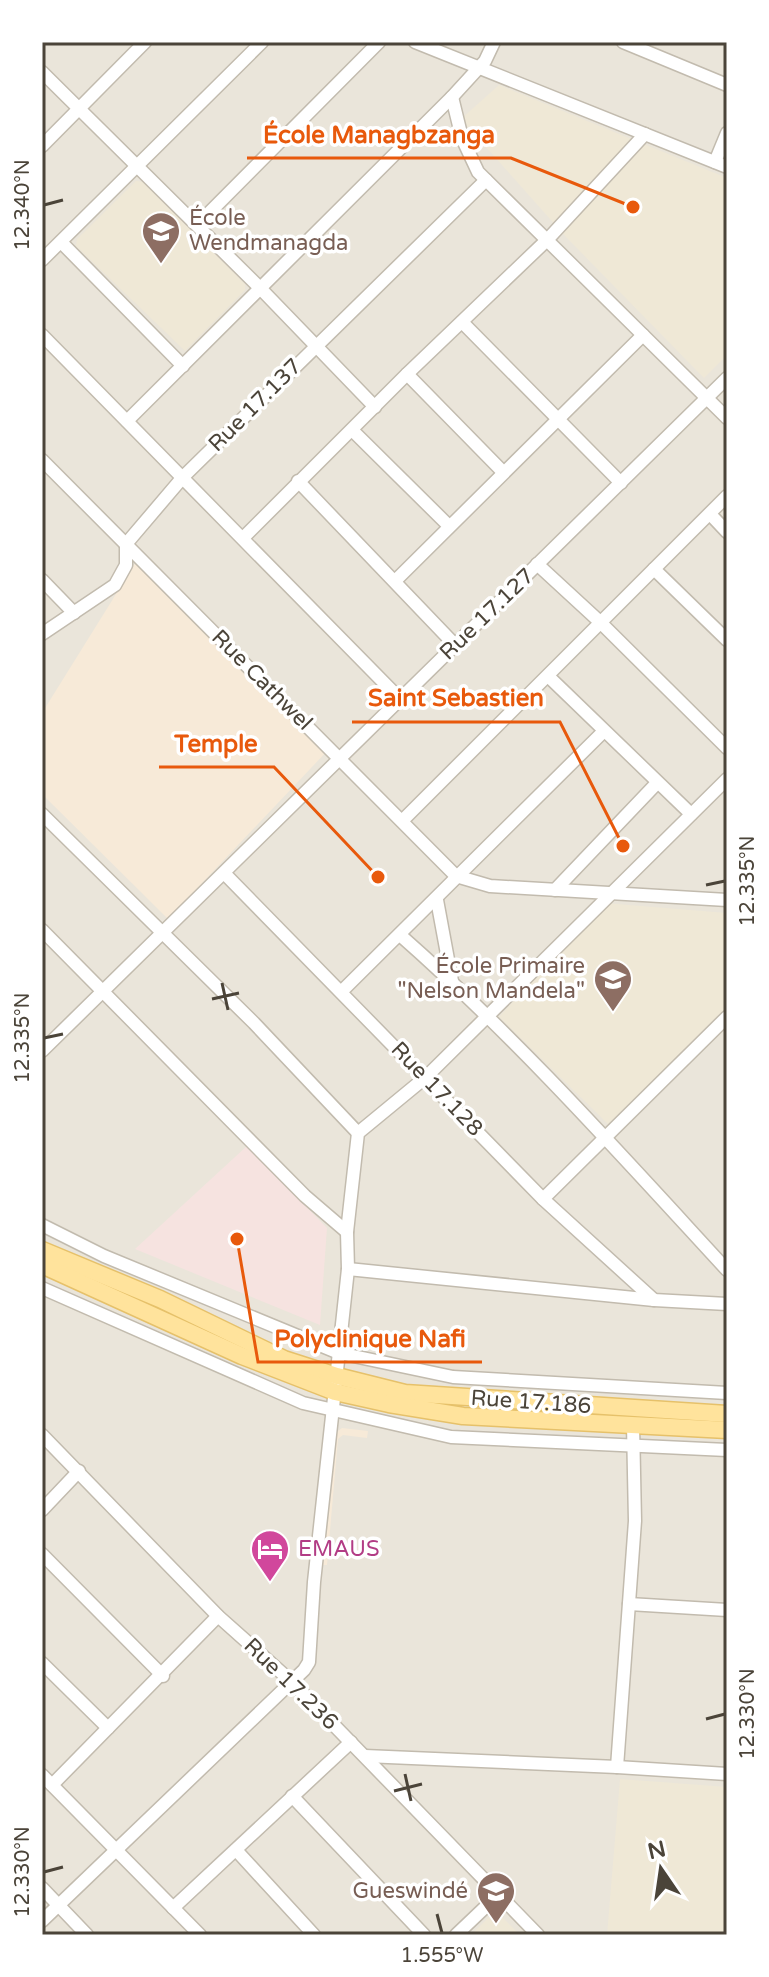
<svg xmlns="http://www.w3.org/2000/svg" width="769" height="1977" font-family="'Varela Round',sans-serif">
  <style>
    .residential { fill: #eae5da }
    .commercial { fill: #f7ead8 }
    .education { fill: #efe8d6 }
    .medical { fill: #f6e3e0 }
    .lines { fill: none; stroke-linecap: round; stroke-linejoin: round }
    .minor-casing { stroke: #c2bbae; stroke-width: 15 }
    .major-casing { stroke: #e6c16a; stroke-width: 19 }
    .minor { stroke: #fff; stroke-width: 12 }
    .major { stroke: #ffe39c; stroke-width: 16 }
    .ticks { fill: none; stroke: #4b4439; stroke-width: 3 }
    .labels { text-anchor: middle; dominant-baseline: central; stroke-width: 7; stroke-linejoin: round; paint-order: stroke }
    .education-label { font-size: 22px; fill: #785e54; stroke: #fff; text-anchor: end }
    .street-label { font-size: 22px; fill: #4b4439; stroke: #fff }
    .hotel-label { font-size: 22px; fill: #b23c85; stroke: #fff; text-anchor: start }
    .leader { fill: none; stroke: #e8590c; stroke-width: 3 }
    .callout-dot { fill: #e8590c; stroke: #fff; stroke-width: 3 }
    .callout-label { font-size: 24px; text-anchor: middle; font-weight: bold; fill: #e8590c; stroke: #fff; stroke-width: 7; stroke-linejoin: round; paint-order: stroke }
    .neatline { fill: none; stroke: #4b4439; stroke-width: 3 }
    .ticks-label { font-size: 20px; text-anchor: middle; fill: #4b4439 }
  </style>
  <rect width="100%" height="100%" fill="#f6f3ec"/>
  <!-- residential -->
  <rect class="residential" x="42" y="42" width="685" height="1893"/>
  <!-- commercial -->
  <g class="commercial">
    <polygon points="136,562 329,749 168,919 42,794 42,713"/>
    <polygon points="342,1428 368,1431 367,1438 343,1435 338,1439 327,1565 320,1565 331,1436"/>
  </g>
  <!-- education -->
  <g class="education">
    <polygon points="499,85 727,178 727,355 704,378 566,237 461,119"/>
    <polygon points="136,181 143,182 245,284 245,290 185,351 76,246 77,239"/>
    <polygon points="604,903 727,913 727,1010 608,1124 499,1017"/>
    <polygon points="620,1779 727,1787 727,1935 607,1935"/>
    <polygon points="499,1914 520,1935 471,1935 491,1915"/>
  </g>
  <!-- medical -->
  <polygon class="medical" points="247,1146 327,1228 320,1325 135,1249"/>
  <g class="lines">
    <!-- minor casing -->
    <g class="minor-casing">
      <g id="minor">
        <polyline points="415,42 727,167"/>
        <polyline points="623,42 727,85"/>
        <polyline points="42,72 260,288 375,407"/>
        <polyline points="452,97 462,138 478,172 727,418"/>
        <polyline points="42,146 145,42"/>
        <polyline points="715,162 727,133"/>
        <polyline points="197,225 379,42"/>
        <polyline points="61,242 183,366"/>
        <polyline points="42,260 262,42"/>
        <polyline points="462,322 621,483"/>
        <polyline points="42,335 400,699"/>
        <polyline points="407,374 503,472"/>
        <polyline points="127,421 452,97 485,61 494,42"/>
        <polyline points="352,430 449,526"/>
        <polyline points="42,460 456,876 490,886 727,900"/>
        <polyline points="298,481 455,645"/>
        <polyline points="710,514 727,532"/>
        <polyline points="244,537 407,374 548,239 645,134"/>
        <polyline points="537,564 600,622 727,748"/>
        <polyline points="654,569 727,640"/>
        <polyline points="42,580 74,613"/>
        <polyline points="395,581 643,335"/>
        <polyline points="42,634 115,585 126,565 126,544 183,477 486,180"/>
        <polyline points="549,677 691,814"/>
        <polyline points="42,814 254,1023 358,1133"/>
        <polyline points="402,821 727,496"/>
        <polyline points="224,873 543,1199 654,1300"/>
        <polyline points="555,890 657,783"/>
        <polyline points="437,900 452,981"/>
        <polyline points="42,930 305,1196 347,1232"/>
        <path d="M400,935C517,1038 622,1156 727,1270"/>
        <polyline points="342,991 603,732"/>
        <polyline points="42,1051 727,378"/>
        <polyline points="543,1199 727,1017"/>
        <polyline points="42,1225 104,1256 339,1353 453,1377 727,1393"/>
        <polyline points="348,1269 654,1300 727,1304"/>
        <polyline points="42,1288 303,1403 451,1437 727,1450"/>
        <polyline points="42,1435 218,1616 292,1682 538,1935"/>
        <polyline points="42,1510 79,1471"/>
        <polyline points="42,1554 163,1676"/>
        <polyline points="629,1604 727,1610"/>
        <polyline points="42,1663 108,1728"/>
        <polyline points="365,1756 617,1767 727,1774"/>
        <polyline points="617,1767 635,1521 633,1425"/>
        <polyline points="42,1775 200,1935"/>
        <polyline points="52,1785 218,1616"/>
        <polyline points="292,1796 424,1935"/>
        <polyline points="236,1850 314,1935"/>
        <polyline points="42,1888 87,1935"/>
        <polyline points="173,1908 351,1742"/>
        <polyline points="42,1921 304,1670 309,1662 314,1582 348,1269 347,1232 358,1133 426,1077 727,779"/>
        <polyline points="456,1935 498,1895"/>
      </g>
    </g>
    <!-- major casing -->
    <g class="major-casing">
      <g id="major">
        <polyline points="42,1250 160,1299 284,1359 337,1376 405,1393 727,1414"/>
        <polyline points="42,1265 242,1356 335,1392 389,1404 463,1416 727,1430"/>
      </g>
    </g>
    <!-- minor -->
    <use href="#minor" class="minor"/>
    <!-- major -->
    <use href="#major" class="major"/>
  </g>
  <!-- ticks -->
  <path class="ticks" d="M44,205L63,200M706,885L725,881M222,983L228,1010M212,999L239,993M44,1038L63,1034M706,1719L725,1714M405,1774L411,1801M394,1791L422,1784M44,1872L63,1867M437,1914L442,1933"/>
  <!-- icons -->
  <defs>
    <g id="school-pin" transform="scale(2)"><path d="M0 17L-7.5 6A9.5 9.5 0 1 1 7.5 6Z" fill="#8d6e63" stroke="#fff"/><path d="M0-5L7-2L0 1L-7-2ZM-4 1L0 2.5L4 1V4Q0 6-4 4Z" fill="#fff"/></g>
    <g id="hotel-pin" transform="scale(2)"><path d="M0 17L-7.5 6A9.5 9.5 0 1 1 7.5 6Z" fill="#d1479c" stroke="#fff"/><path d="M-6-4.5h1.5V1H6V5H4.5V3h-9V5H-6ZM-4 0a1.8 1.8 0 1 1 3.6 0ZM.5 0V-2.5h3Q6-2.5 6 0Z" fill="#fff"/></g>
  </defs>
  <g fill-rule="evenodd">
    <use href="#school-pin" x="161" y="231"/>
    <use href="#school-pin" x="613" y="979"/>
    <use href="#hotel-pin" x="270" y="1549"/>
    <use href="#school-pin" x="496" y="1891"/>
  </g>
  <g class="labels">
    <!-- education labels -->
    <g class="education-label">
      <text x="189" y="218" text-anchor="start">École<tspan x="189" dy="25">Wendmanagda</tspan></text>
      <text x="585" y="966">École Primaire<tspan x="585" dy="25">"Nelson Mandela"</tspan></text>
      <text x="468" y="1891">Gueswindé</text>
    </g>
    <!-- street labels -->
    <g class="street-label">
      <text transform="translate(255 405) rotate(-45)">Rue 17.137</text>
      <text transform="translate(487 614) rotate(-44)">Rue 17.127</text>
      <text transform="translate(262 680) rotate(45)">Rue Cathwel</text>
      <text transform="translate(437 1089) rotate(46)">Rue 17.128</text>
      <text transform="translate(531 1402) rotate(4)">Rue 17.186</text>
      <text transform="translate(291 1684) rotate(44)">Rue 17.236</text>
    </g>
    <!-- hotel labels -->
    <g class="hotel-label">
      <text x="298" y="1549">EMAUS</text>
    </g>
  </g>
  <!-- callouts -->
  <path class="leader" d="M633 207L511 158H247M623 846L560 722H352M378 877L274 767H159M237 1239L258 1362H482"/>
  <g class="callout-dot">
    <circle cx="633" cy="207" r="8"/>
    <circle cx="623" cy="846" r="8"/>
    <circle cx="378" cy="877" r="8"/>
    <circle cx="237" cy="1239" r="8"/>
  </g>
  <g class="callout-label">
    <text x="379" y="143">École Managbzanga</text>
    <text x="456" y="706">Saint Sebastien</text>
    <text x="216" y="752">Temple</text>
    <text x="370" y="1347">Polyclinique Nafi</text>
  </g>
  <!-- border -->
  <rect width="769" height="1977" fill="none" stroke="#ffffff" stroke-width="88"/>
  <!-- north arrow -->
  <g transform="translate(661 1869) rotate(347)" stroke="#ffffff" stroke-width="6" paint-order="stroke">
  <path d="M0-6L14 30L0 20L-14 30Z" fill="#4b4439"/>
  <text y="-12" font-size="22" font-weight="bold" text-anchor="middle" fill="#4b4439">N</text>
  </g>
  <rect x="44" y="44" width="681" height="1889" class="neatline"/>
  <g class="ticks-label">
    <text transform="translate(22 205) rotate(-90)" y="7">12.340°N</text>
    <text transform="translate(747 881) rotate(-90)" y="7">12.335°N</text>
    <text transform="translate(22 1038) rotate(-90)" y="7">12.335°N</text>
    <text transform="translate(747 1714) rotate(-90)" y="7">12.330°N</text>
    <text transform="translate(22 1872) rotate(-90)" y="7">12.330°N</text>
    <text x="442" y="1962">1.555°W</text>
  </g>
</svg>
